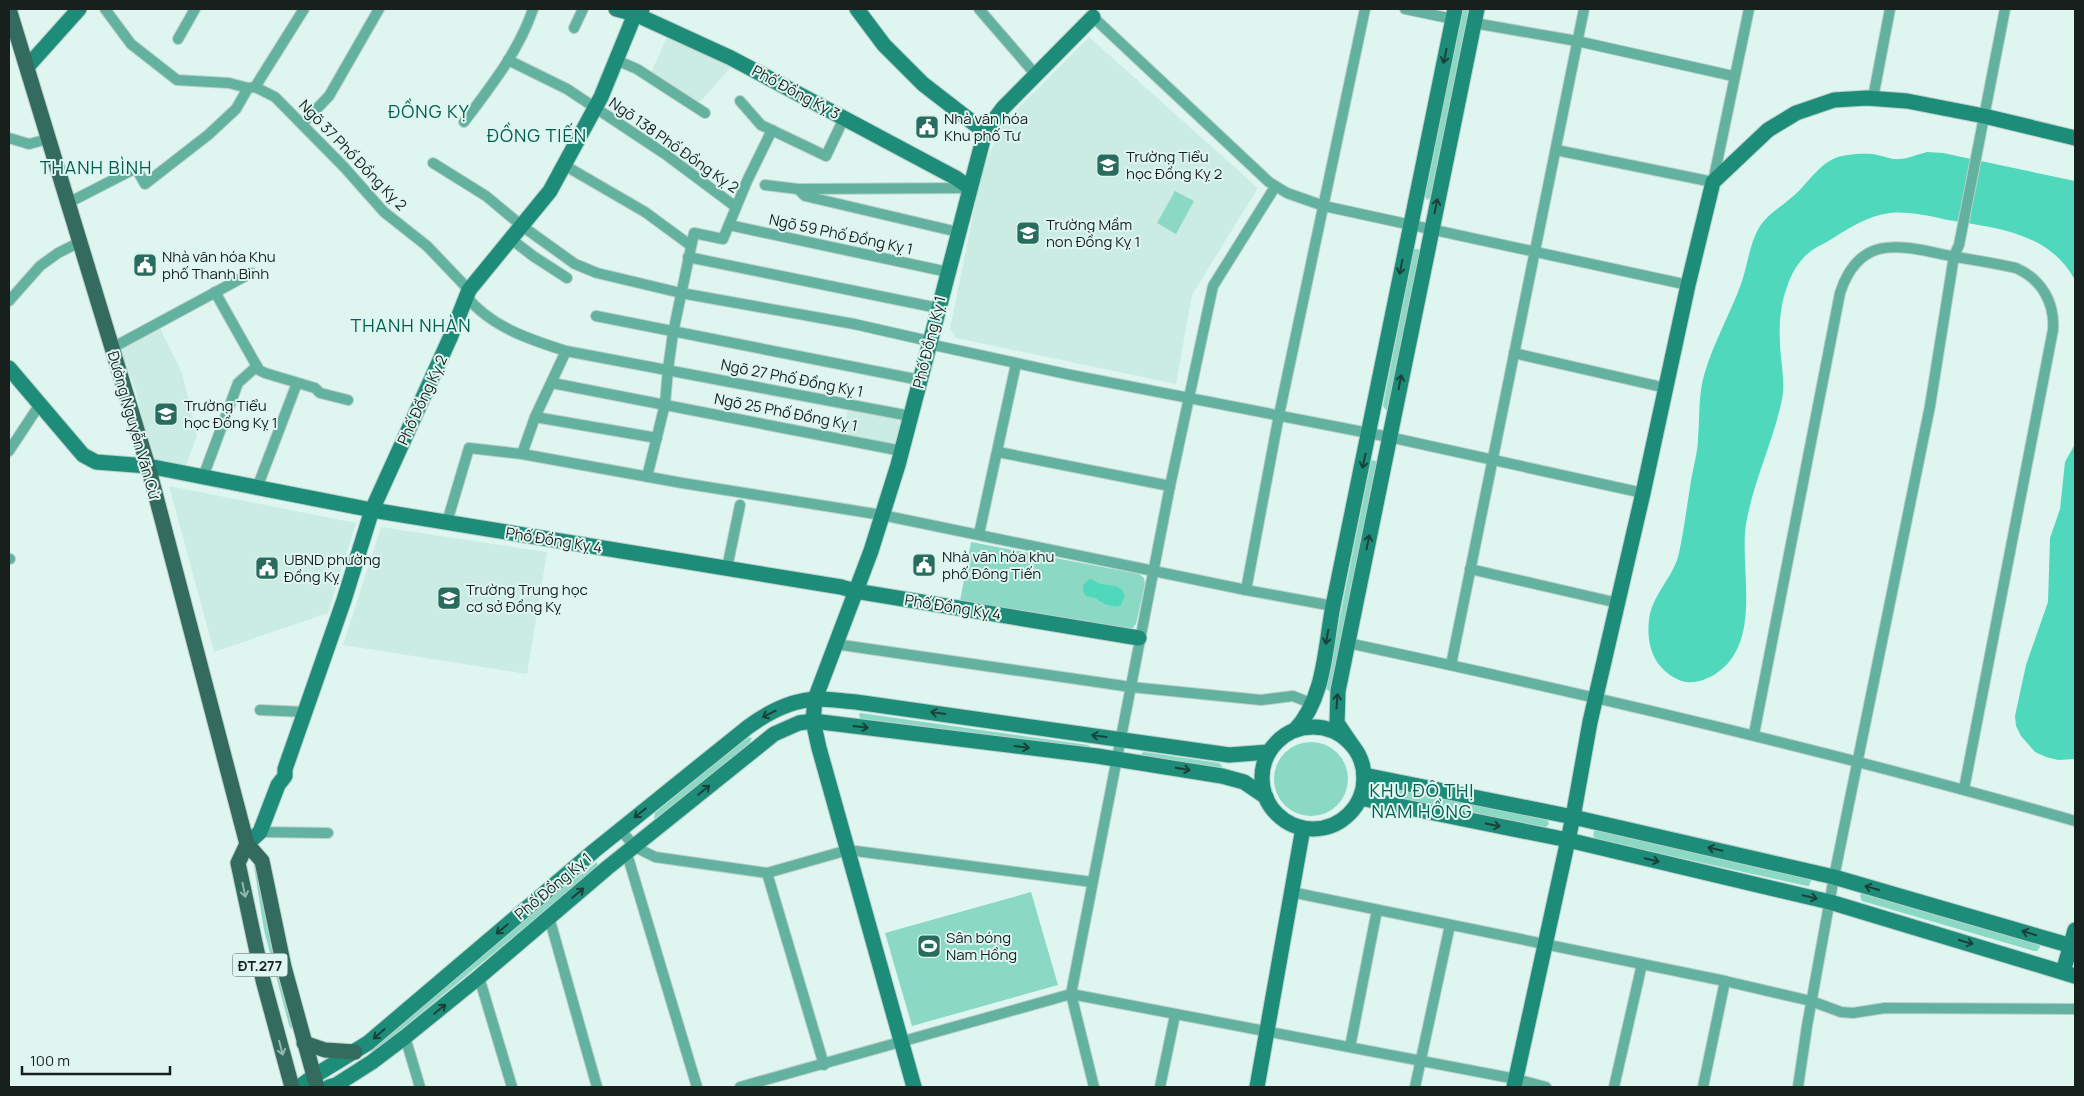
<svg xmlns="http://www.w3.org/2000/svg" width="2084" height="1096" font-family="Manrope,sans-serif">
  <style>
    .built { fill: #cbece3 }
    .green { fill: #8bd8c5 }
    .water { fill: #50d8bd }
    .lines { fill: none; stroke-linecap: round; stroke-linejoin: round }
    .street-casing { stroke: #bbcfca; stroke-width: 12 }
    .secondary-casing { stroke: #bbcfca; stroke-width: 17 }
    .primary-casing { stroke: #bbcfca; stroke-width: 17 }
    .street { stroke: #63b19f; stroke-width: 10 }
    .secondary { stroke: #1d8d79; stroke-width: 15 }
    .primary { stroke: #336b5e; stroke-width: 15 }
    .oneway { stroke: #1a4139 }
    .oneway2 { stroke: #92b7ae }
    .labels { text-anchor: middle; dominant-baseline: central; stroke-width: 4; stroke-linejoin: round; paint-order: stroke }
    .shield { fill: #dff6f0; stroke: #54605d; stroke-width: 1 }
    .shield-label { font-size: 14px; font-weight: bold; fill: #18201e }
    .street-label { font-size: 15px; fill: #18201e; stroke: #dff6f0 }
    .poi-label { font-size: 15px; fill: #18201e; stroke: #dff6f0; text-anchor: start }
    .quarter-label { font-size: 18px; letter-spacing: 1px; fill: #005d4f; stroke: #dff6f0 }
  </style>
  <rect width="100%" height="100%" fill="#dff6f0"/>
  <!-- built -->
  <g class="built">
    <polygon points="668,35 732,66 700,102 650,75"/>
    <polygon points="1089,37 1258,188 1192,295 1176,384 956,338 950,329 982,170 1000,130 1005,121"/>
    <polygon points="159,326 182,373 197,436 186,465 152,461 136,391 119,346"/>
    <polygon points="849,406 902,417 895,447 841,437"/>
    <polygon points="169,486 356,523 328,613 214,652"/>
    <polygon points="381,527 547,552 527,674 343,645"/>
  </g>
  <!-- green -->
  <g class="green">
    <polygon points="1462,9 1469,9 1431,197 1427,200 1425,196"/>
    <polygon points="1175,191 1194,201 1176,234 1157,223"/>
    <polygon points="1414,249 1418,249 1420,252 1389,406 1386,410 1383,406"/>
    <polygon points="1373,460 1377,462 1332,690 1328,691 1326,687 1371,461"/>
    <polygon points="971,542 1139,574 1144,578 1145,584 1136,624 1131,630 960,601"/>
    <polygon points="860,713 1088,745 1094,749 1092,752 860,719 859,714"/>
    <polygon points="746,737 752,738 749,744 659,818 656,819 654,818 655,813"/>
    <circle cx="1311" cy="779" r="37"/>
    <polygon points="1144,752 1219,763 1222,766 1221,769 1141,756 1142,753"/>
    <polygon points="1400,790 1542,818 1548,821 1549,824 1545,828 1395,798 1396,792"/>
    <polygon points="1595,830 1810,879 1811,881 1809,886 1807,886 1595,839 1593,834"/>
    <polygon points="253,860 256,861 270,937 293,1026 291,1029 289,1025 264,930"/>
    <polygon points="597,862 598,867 370,1055 372,1050 538,908"/>
    <polygon points="1031,892 1058,985 912,1026 885,933"/>
    <polygon points="1862,892 2039,944 2040,947 2037,951 2034,951 1862,901 1860,896"/>
  </g>
  <!-- water -->
  <g class="water">
    <path d="M1927,152L1943,153L2075,181V280C2049,232 1996,228 1948,220C1929,216 1909,211 1890,213C1867,216 1849,228 1830,240C1824,244 1816,247 1811,251C1799,260 1791,274 1787,287C1780,305 1779,326 1780,345C1781,365 1786,385 1781,404C1772,444 1753,483 1746,524C1739,570 1764,644 1714,675C1703,681 1691,685 1679,680C1654,669 1646,645 1649,620C1652,594 1674,577 1679,553C1684,530 1687,505 1691,481C1693,467 1698,452 1698,438C1700,416 1698,393 1705,372C1714,342 1730,314 1741,284C1748,265 1750,238 1763,222C1771,212 1782,206 1791,198C1810,183 1821,157 1848,155C1857,154 1868,153 1877,155C1885,156 1891,160 1899,159C1908,159 1918,154 1927,152Z"/>
    <polygon points="2075,444 2075,759 2058,760 2046,757 2035,752 2021,736 2016,726 2015,716 2026,665 2048,602 2050,538 2060,509 2065,462"/>
    <path d="M1090,579L1101,584L1116,586L1122,590L1125,595L1121,605C1113,609 1101,603 1096,598L1086,596L1083,591V585Z"/>
  </g>
  <g class="lines">
    <!-- street casing -->
    <g class="street-casing">
      <g id="street">
        <polyline points="105,9 131,44 177,80 229,83 248,88"/>
        <polyline points="979,9 1036,75"/>
        <polyline points="1405,9 1453,19"/>
        <polyline points="1093,17 1269,182 1287,193 1324,206 1688,285"/>
        <polyline points="1474,23 1577,41 1733,76"/>
        <polyline points="574,28 583,9"/>
        <polyline points="178,39 195,9"/>
        <polyline points="508,60 567,89 665,154 736,207"/>
        <polyline points="616,60 637,69 705,113"/>
        <polyline points="255,87 275,97 344,167 384,212 427,246 469,290"/>
        <polyline points="1873,98 1890,9"/>
        <polyline points="740,101 761,125 826,156 844,118"/>
        <path d="M464,122C491,86 519,51 533,9"/>
        <polyline points="302,124 329,96 379,9"/>
        <polyline points="9,138 29,144 48,139"/>
        <polyline points="1556,150 1713,182 1749,9"/>
        <polyline points="433,163 486,196 522,226 575,264 597,273 681,293 854,324 929,341"/>
        <polyline points="564,165 645,212 690,245"/>
        <polyline points="765,185 798,189 969,188"/>
        <polyline points="798,189 805,196 958,232"/>
        <polyline points="68,203 136,168 145,184 208,135 236,109 248,88 255,87 304,9"/>
        <polyline points="729,225 948,272"/>
        <polyline points="511,239 533,256 567,278"/>
        <polyline points="688,257 938,308"/>
        <polyline points="215,292 259,370 265,373 315,388 320,393 348,400"/>
        <path d="M467,297C491,327 531,340 566,351L910,416"/>
        <polyline points="9,301 40,266 58,253 80,242"/>
        <polyline points="596,316 920,380"/>
        <polyline points="929,344 1071,375 1389,437 1643,493"/>
        <polyline points="112,348 251,273"/>
        <polyline points="1514,353 1666,388"/>
        <polyline points="552,383 902,451"/>
        <polyline points="535,417 657,438"/>
        <polyline points="9,451 40,404"/>
        <polyline points="998,452 1170,486"/>
        <polyline points="522,454 535,417 566,351"/>
        <polyline points="203,477 238,383 257,366"/>
        <polyline points="647,477 665,404 668,369 673,333 694,233 723,239 747,181 772,130"/>
        <polyline points="257,488 297,383"/>
        <polyline points="447,522 469,448 522,454 682,483 882,515 1246,590 1333,606"/>
        <polyline points="979,534 1016,364"/>
        <polyline points="9,559 10,559"/>
        <polyline points="727,568 740,505"/>
        <polyline points="1470,569 1618,603"/>
        <polyline points="1246,590 1279,415 1365,9"/>
        <path d="M1348,643C1592,695 1835,752 2075,821"/>
        <polyline points="835,644 1131,687 1261,700 1293,696 1313,704"/>
        <polyline points="1451,665 1584,9"/>
        <polyline points="260,710 305,712"/>
        <path d="M1754,734L1840,293C1860,232 1902,246 1951,256C1973,260 1994,263 2016,268C2041,279 2055,302 2053,330L1964,789"/>
        <polyline points="620,829 635,847 655,857 767,873 848,850 1092,882"/>
        <polyline points="260,832 328,833"/>
        <polyline points="627,854 697,1087"/>
        <polyline points="767,873 824,1065"/>
        <polyline points="1291,892 1725,981 1811,1001 1841,1012 1853,1013 1885,1008 2075,1009"/>
        <polyline points="549,917 597,1087"/>
        <polyline points="479,977 512,1087"/>
        <polyline points="405,1037 420,1087"/>
        <polyline points="1350,1047 1377,910"/>
        <polyline points="740,1087 1071,994 1516,1079 1546,1087"/>
        <polyline points="1094,1087 1071,994 1170,486 1213,286 1275,187"/>
        <polyline points="1160,1087 1175,1015"/>
        <polyline points="1415,1087 1450,925"/>
        <polyline points="1614,1087 1642,964"/>
        <polyline points="1703,1087 1725,981"/>
        <polyline points="1798,1087 1807,1026 1834,877 1930,406 1954,256 1959,245 2005,9"/>
      </g>
    </g>
    <!-- secondary casing -->
    <g class="secondary-casing">
      <g id="secondary">
        <polyline points="616,9 635,14 731,58 956,178 970,188"/>
        <polyline points="857,9 884,45 923,84 985,132"/>
        <polyline points="27,67 79,9"/>
        <polyline points="9,368 83,455 96,462 148,466 372,510 841,587 855,591 1139,638"/>
        <circle cx="1313" cy="778" r="51"/>
        <path d="M1295,730C1325,698 1325,647 1333,606L1455,9"/>
        <polyline points="1352,745 1337,723 1338,691 1477,9"/>
        <polyline points="1364,775 1573,817 1834,877 2075,947"/>
        <polyline points="1360,798 1568,840 1830,902 2075,976"/>
        <polyline points="247,844 260,832 278,785 285,776 285,769 344,600 372,510 450,338 469,290 550,191 601,97 635,14 642,9"/>
        <polyline points="2063,972 2075,930"/>
        <path d="M299,1087L314,1076L368,1043L594,851L748,727C767,713 792,700 817,699C830,699 843,701 856,702L1229,755L1269,752"/>
        <polyline points="329,1087 336,1085 372,1062 405,1037 479,977 607,868 774,734 799,723 813,721 1097,756 1222,776 1244,782 1266,797"/>
        <polyline points="914,1087 819,748 813,721 815,699 871,551 898,465 985,132 1003,108 1093,17"/>
        <polyline points="1257,1087 1303,828"/>
        <polyline points="1514,1087 1573,817 1590,722 1643,493 1688,285 1713,182 1768,130 1796,113 1834,100 1867,98 1907,101 1984,116 2075,138"/>
      </g>
    </g>
    <!-- primary casing -->
    <g class="primary-casing">
      <g id="primary">
        <polyline points="9,9 148,466 247,844 262,861 284,967 317,1087"/>
        <polyline points="247,844 238,863 263,980 292,1087"/>
        <polyline points="304,1043 325,1050 355,1052"/>
      </g>
    </g>
    <!-- street -->
    <use href="#street" class="street"/>
    <!-- secondary -->
    <use href="#secondary" class="secondary"/>
    <!-- primary -->
    <use href="#primary" class="primary"/>
  </g>
  <!-- one-way arrows -->
  <defs><path id="oneway-shaft" d="M-6 0H5M1.5-3L5.5 0L1.5 3" fill="none" stroke-width="1.6" stroke-linecap="round" stroke-linejoin="round" transform="scale(1.25)"/></defs>
  <g class="oneway">
    <use href="#oneway-shaft" transform="translate(1445 56) rotate(102)"/>
    <use href="#oneway-shaft" transform="translate(1436 206) rotate(-78)"/>
    <use href="#oneway-shaft" transform="translate(1401 267) rotate(101)"/>
    <use href="#oneway-shaft" transform="translate(1400 382) rotate(-79)"/>
    <use href="#oneway-shaft" transform="translate(1364 461) rotate(102)"/>
    <use href="#oneway-shaft" transform="translate(1368 542) rotate(-79)"/>
    <use href="#oneway-shaft" transform="translate(1327 637) rotate(100)"/>
    <use href="#oneway-shaft" transform="translate(1337 701) rotate(-86)"/>
    <use href="#oneway-shaft" transform="translate(938 713) rotate(-172)"/>
    <use href="#oneway-shaft" transform="translate(769 714) rotate(153)"/>
    <use href="#oneway-shaft" transform="translate(861 727) rotate(7)"/>
    <use href="#oneway-shaft" transform="translate(1099 736) rotate(-172)"/>
    <use href="#oneway-shaft" transform="translate(1022 747) rotate(7)"/>
    <use href="#oneway-shaft" transform="translate(1183 769) rotate(9)"/>
    <use href="#oneway-shaft" transform="translate(704 790) rotate(-39)"/>
    <use href="#oneway-shaft" transform="translate(640 813) rotate(141)"/>
    <use href="#oneway-shaft" transform="translate(1493 825) rotate(11)"/>
    <use href="#oneway-shaft" transform="translate(1715 849) rotate(-167)"/>
    <use href="#oneway-shaft" transform="translate(1652 860) rotate(13)"/>
    <use href="#oneway-shaft" transform="translate(1872 888) rotate(-164)"/>
    <use href="#oneway-shaft" transform="translate(578 893) rotate(-40)"/>
    <use href="#oneway-shaft" transform="translate(1810 897) rotate(13)"/>
    <use href="#oneway-shaft" transform="translate(502 929) rotate(140)"/>
    <use href="#oneway-shaft" transform="translate(2029 933) rotate(-163)"/>
    <use href="#oneway-shaft" transform="translate(1966 942) rotate(16)"/>
    <use href="#oneway-shaft" transform="translate(440 1009) rotate(-39)"/>
    <use href="#oneway-shaft" transform="translate(379 1034) rotate(139)"/>
  </g>
  <g class="oneway2">
    <use href="#oneway-shaft" transform="translate(244 890) rotate(78)"/>
    <use href="#oneway-shaft" transform="translate(281 1048) rotate(75)"/>
  </g>
  <!-- icons -->
  <defs>
    <g id="civic-square" transform="scale(1.25)"><rect x="-9" y="-9" width="18" height="18" rx="4" fill="#286c5e" stroke="#dff6f0"/><path d="M-.6-6.5H3V-4.5H.6V-3L4-1V1h2V6H-6V1h2V-1L-.6-3ZM-1.2 2.5V6h2.4V2.5Z" fill="#fff"/></g>
    <g id="school-square" transform="scale(1.25)"><rect x="-9" y="-9" width="18" height="18" rx="4" fill="#286c5e" stroke="#dff6f0"/><path d="M0-5L7-2L0 1L-7-2ZM-4 1L0 2.5L4 1V4Q0 6-4 4Z" fill="#fff"/></g>
    <g id="stadium-square" transform="scale(1.25)"><rect x="-9" y="-9" width="18" height="18" rx="4" fill="#286c5e" stroke="#dff6f0"/><path d="M0-5a6.5 5 0 1 0 0 10a6.5 5 0 1 0 0-10ZM-3.5-1.8h7v3.6h-7Z" fill="#fff"/></g>
  </defs>
  <g fill-rule="evenodd">
    <use href="#civic-square" x="927" y="127"/>
    <use href="#school-square" x="1108" y="165"/>
    <use href="#school-square" x="1028" y="233"/>
    <use href="#civic-square" x="145" y="265"/>
    <use href="#school-square" x="166" y="414"/>
    <use href="#civic-square" x="924" y="565"/>
    <use href="#civic-square" x="267" y="568"/>
    <use href="#school-square" x="449" y="598"/>
    <use href="#stadium-square" x="929" y="946"/>
  </g>
  <g class="labels">
    <!-- shield labels -->
    <rect class="shield" x="232.5" y="953.5" width="55" height="23" rx="4"/>
    <g class="shield-label">
      <text x="260" y="965">ĐT.277</text>
    </g>
    <!-- street labels -->
    <g class="street-label">
      <text transform="translate(796 92) rotate(28)">Phố Đồng Kỵ 3</text>
      <text transform="translate(674 145) rotate(35)">Ngõ 138 Phố Đồng Kỵ 2</text>
      <text transform="translate(353 155) rotate(46)">Ngõ 37 Phố Đồng Kỵ 2</text>
      <text transform="translate(841 234) rotate(12)">Ngõ 59 Phố Đồng Kỵ 1</text>
      <text transform="translate(929 342) rotate(-76)">Phố Đồng Kỵ 1</text>
      <text transform="translate(792 378) rotate(11)">Ngõ 27 Phố Đồng Kỵ 1</text>
      <text transform="translate(422 400) rotate(-65)">Phố Đồng Kỵ 2</text>
      <text transform="translate(786 412) rotate(11)">Ngõ 25 Phố Đồng Kỵ 1</text>
      <text transform="translate(134 425) rotate(74)">Đường Nguyễn Văn Cừ</text>
      <text transform="translate(554 540) rotate(9)">Phố Đồng Kỵ 4</text>
      <text transform="translate(953 607) rotate(9)">Phố Đồng Kỵ 4</text>
      <text transform="translate(553 886) rotate(-40)">Phố Đồng Kỵ 1</text>
    </g>
    <!-- poi labels -->
    <g class="poi-label">
      <text x="944" y="118">Nhà văn hóa<tspan x="944" dy="17">Khu phố Tư</tspan></text>
      <text x="1126" y="156">Trường Tiểu<tspan x="1126" dy="17">học Đồng Kỵ 2</tspan></text>
      <text x="1046" y="224">Trường Mầm<tspan x="1046" dy="17">non Đồng Kỵ 1</tspan></text>
      <text x="162" y="256">Nhà văn hóa Khu<tspan x="162" dy="17">phố Thanh Bình</tspan></text>
      <text x="184" y="405">Trường Tiểu<tspan x="184" dy="17">học Đồng Kỵ 1</tspan></text>
      <text x="942" y="556">Nhà văn hóa khu<tspan x="942" dy="17">phố Đông Tiến</tspan></text>
      <text x="284" y="559">UBND phường<tspan x="284" dy="17">Đồng Kỵ</tspan></text>
      <text x="466" y="589">Trường Trung học<tspan x="466" dy="17">cơ sở Đồng Kỵ</tspan></text>
      <text x="946" y="937">Sân bóng<tspan x="946" dy="17">Nam Hồng</tspan></text>
    </g>
    <!-- quarter labels -->
    <g class="quarter-label">
      <text x="429" y="111">ĐỒNG KỴ</text>
      <text x="537" y="135">ĐỒNG TIẾN</text>
      <text x="96" y="167">THANH BÌNH</text>
      <text x="411" y="325">THANH NHÀN</text>
      <text x="1422" y="790">KHU ĐÔ THỊ<tspan x="1422" dy="21">NAM HỒNG</tspan></text>
    </g>
  </g>
  <!-- border -->
  <rect width="2084" height="1096" fill="none" stroke="#18201e" stroke-width="20"/>
  <!-- scale -->
  <path d="M22 1066v8h148v-8" fill="none" stroke="#18201e" stroke-width="2.5"/>
  <text x="30" y="1066" font-size="15" fill="#18201e" stroke="#dff6f0" stroke-width="4" paint-order="stroke">100 m</text>
</svg>
